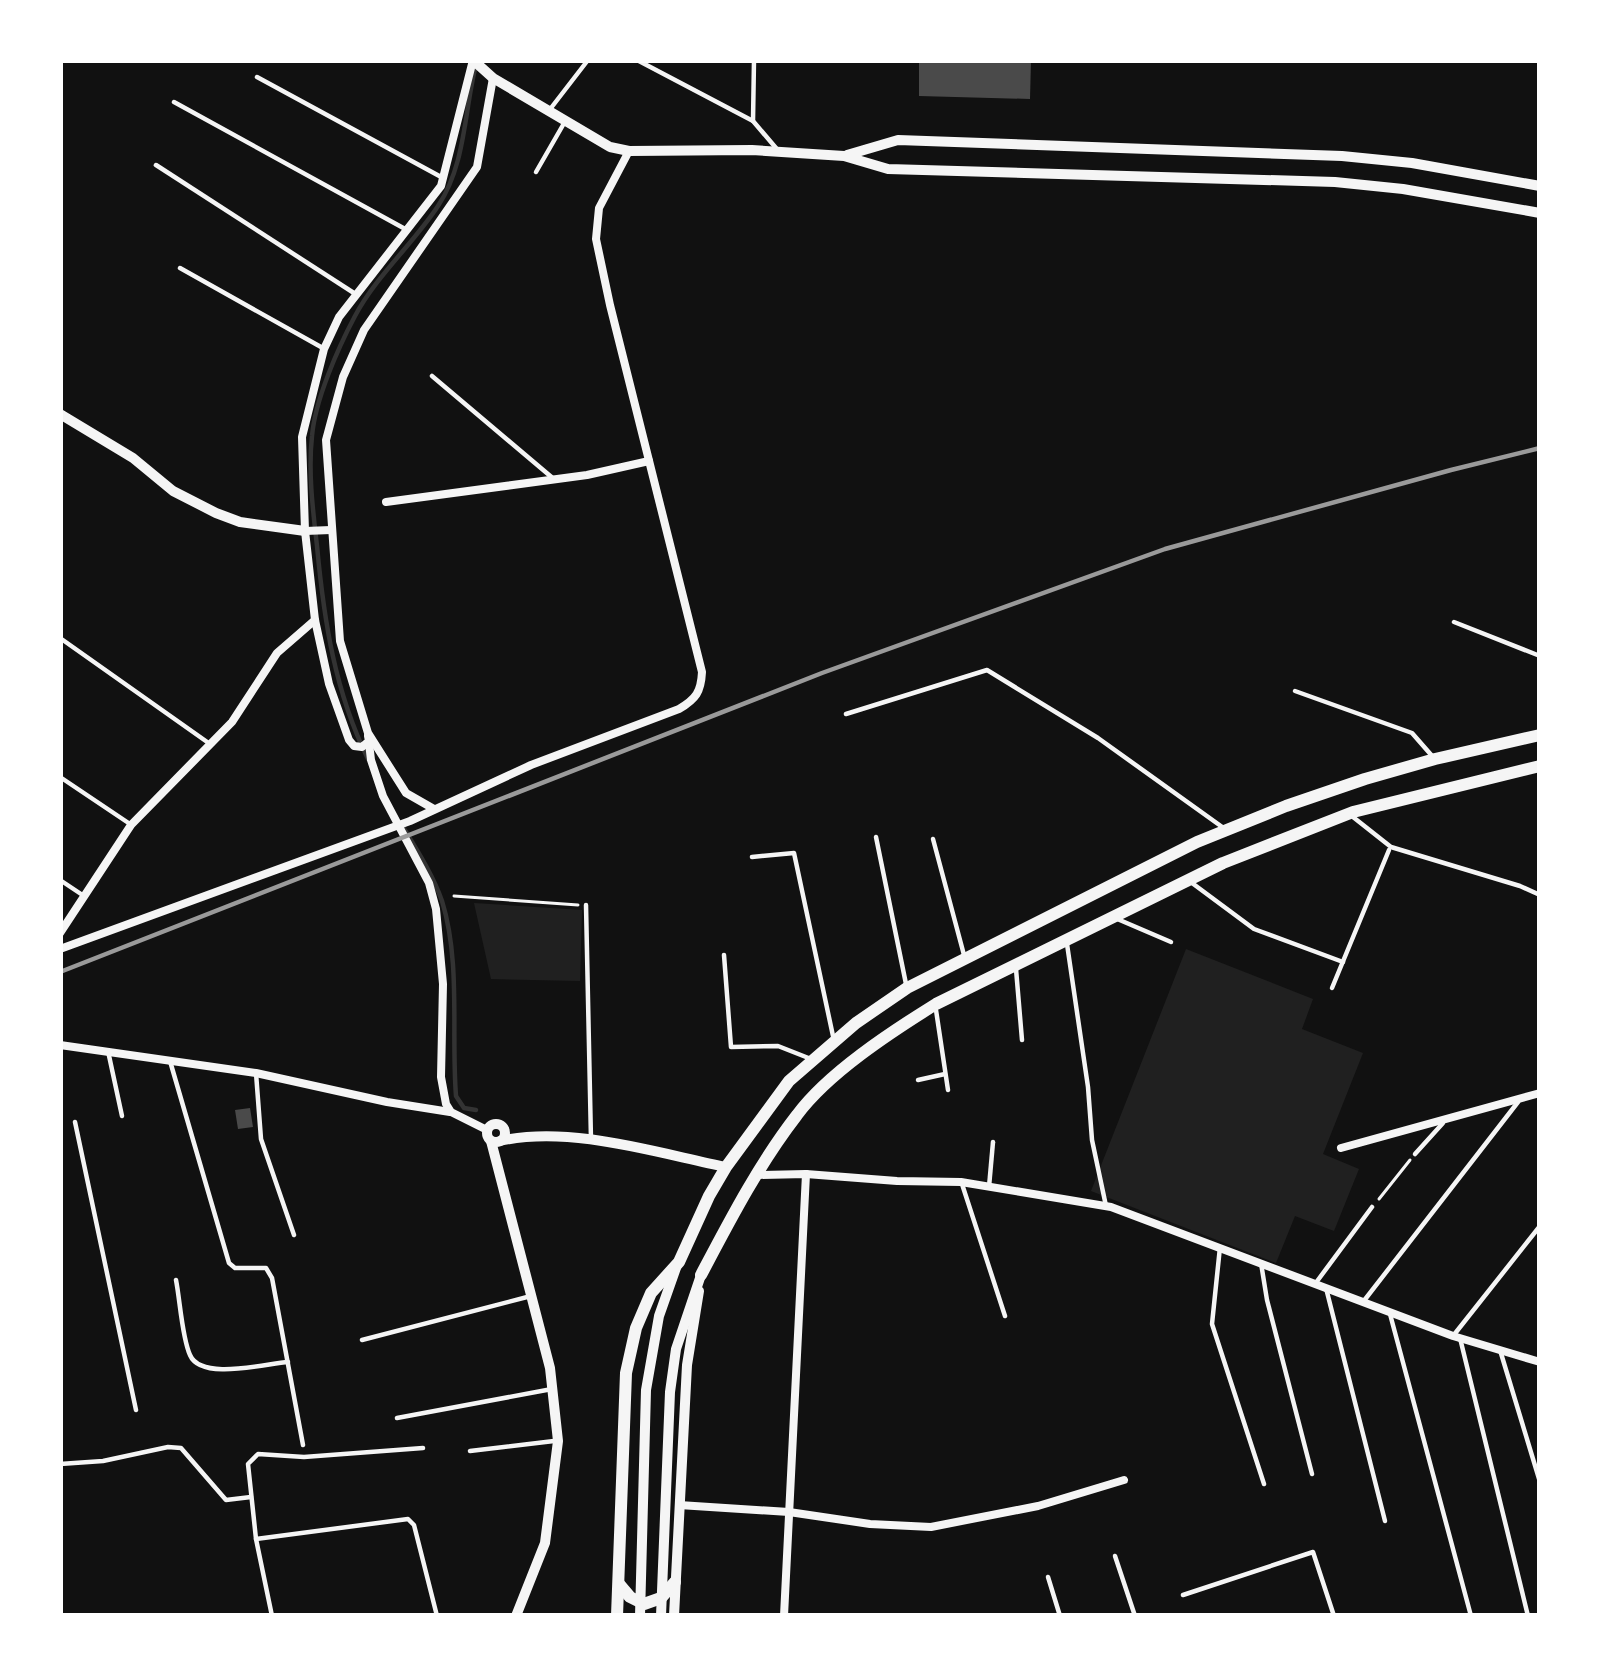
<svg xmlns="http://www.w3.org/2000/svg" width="1600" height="1676" font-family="'Noto Sans',sans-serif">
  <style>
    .green { fill: #202020 }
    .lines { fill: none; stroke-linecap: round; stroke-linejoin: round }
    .stream { stroke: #333; stroke-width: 4.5 }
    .building { fill: #4a4a4a }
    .path { stroke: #f5f5f5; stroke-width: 3 }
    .service { stroke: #f5f5f5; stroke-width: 4.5 }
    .minor { stroke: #f5f5f5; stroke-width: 8 }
    .tertiary { stroke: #f5f5f5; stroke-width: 10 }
    .secondary { stroke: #f5f5f5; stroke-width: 10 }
    .primary { stroke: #f5f5f5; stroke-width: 12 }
    .rail { stroke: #9a9a9a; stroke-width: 4.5 }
  </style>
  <rect width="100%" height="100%" fill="#111"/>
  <!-- green -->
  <g class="green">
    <polygon points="474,903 582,910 580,981 491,979"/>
    <polygon points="1186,949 1313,999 1302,1029 1363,1053 1323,1154 1359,1169 1334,1231 1295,1216 1276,1263 1091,1191"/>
  </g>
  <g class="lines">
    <!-- stream -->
    <g class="stream">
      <path d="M368,759C335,692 324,621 317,546C313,511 308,472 312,436C315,400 338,348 355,316C377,275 413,244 438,206C466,164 464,111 476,65"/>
      <path d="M403,827C417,850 433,875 442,901C461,962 451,1033 456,1096L464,1108L476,1110"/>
    </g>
  </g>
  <!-- building -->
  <g class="building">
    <polygon points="919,60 1031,60 1030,99 919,96"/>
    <polygon points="250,1108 253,1127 238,1129 235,1110"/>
  </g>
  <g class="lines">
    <!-- path -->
    <g class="path">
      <polyline points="454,896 578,905"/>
      <polyline points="1379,1199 1410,1160"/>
    </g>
    <!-- service -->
    <g class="service">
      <polyline points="637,60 753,121"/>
      <polyline points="754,60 753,121 776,148"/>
      <polyline points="257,77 443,178"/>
      <polyline points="174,102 407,230"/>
      <polyline points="551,108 588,60"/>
      <polyline points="156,165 357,295"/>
      <polyline points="536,172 563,125"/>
      <polyline points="180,268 321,347"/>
      <polyline points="432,376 555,480"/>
      <polyline points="1454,622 1540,656"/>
      <polyline points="60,638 210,744"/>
      <polyline points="1295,691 1412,733 1433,757"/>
      <polyline points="846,714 987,670 1098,738 1225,829"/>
      <polyline points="60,777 130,824"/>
      <polyline points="1353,817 1391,847 1520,886 1540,895"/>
      <polyline points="876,837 906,984"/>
      <polyline points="933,839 964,955"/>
      <polyline points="752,857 794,853 833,1036"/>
      <polyline points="60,880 84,896"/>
      <polyline points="1192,883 1254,929 1343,962"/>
      <polyline points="586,905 591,1140"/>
      <polyline points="1115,918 1171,942"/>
      <polyline points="1067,944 1088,1087 1092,1140 1106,1206"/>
      <polyline points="724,955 731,1047 778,1046 811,1059"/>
      <polyline points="1016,969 1022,1040"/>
      <polyline points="1332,988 1389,850"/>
      <polyline points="936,1010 948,1090"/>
      <polyline points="108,1051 122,1116"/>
      <polyline points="170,1061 229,1263 235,1268 266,1268 272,1278 303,1445"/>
      <polyline points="256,1073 261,1139 294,1235"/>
      <polyline points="918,1080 945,1074"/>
      <polyline points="75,1122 136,1410"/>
      <polyline points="1415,1154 1443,1123"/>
      <polyline points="962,1184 1005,1316"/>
      <polyline points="989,1187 993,1142"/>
      <polyline points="1220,1247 1212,1324 1264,1484"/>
      <polyline points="1261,1263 1267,1300 1312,1474"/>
      <path d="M176,1280C180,1300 182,1338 190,1355C201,1381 264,1364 288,1362"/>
      <polyline points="1315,1284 1372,1207"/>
      <polyline points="1326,1288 1385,1521"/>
      <polyline points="1363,1302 1518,1102"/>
      <polyline points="1390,1314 1471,1616"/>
      <polyline points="1453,1336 1540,1226"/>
      <polyline points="1460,1338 1528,1616"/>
      <polyline points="362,1340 531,1296"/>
      <polyline points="1500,1350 1540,1482"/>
      <polyline points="397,1418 552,1389"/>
      <polyline points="470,1451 554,1441"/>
      <polyline points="60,1464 103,1461 168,1447 181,1448 226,1500 251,1497"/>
      <polyline points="256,1539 408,1519 414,1525 437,1616"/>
      <polyline points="1115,1556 1135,1616"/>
      <polyline points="1048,1577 1060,1616"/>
      <polyline points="1183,1595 1313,1552 1334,1616"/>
      <polyline points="272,1616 256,1539 248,1464 258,1454 304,1457 423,1448"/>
    </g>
    <!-- minor -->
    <g class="minor">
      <polyline points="386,502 587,475 649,461"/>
      <polyline points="305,531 331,530"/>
      <polyline points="368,736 369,741 362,747 354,746 349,740 329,684 315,620 305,531 302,437 324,349 339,317 441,186 473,60"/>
      <polyline points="369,743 371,760 383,796 429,883 436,909 443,984 441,1077 446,1104 451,1112 487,1130"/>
      <polyline points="434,809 406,793 368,733 340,641 326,440 343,377 364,330 477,167 493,78"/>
      <polyline points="60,933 131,825 232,722 277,653 315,620"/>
      <path d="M60,949L410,821L531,765L679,709C696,699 701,692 702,672L610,305L596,239L599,208L629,151"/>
      <polyline points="60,1045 256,1073 387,1102 450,1112"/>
      <polyline points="1341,1148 1540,1093"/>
      <polyline points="756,1175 806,1174 897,1181 961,1182 1111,1207 1453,1336 1540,1362"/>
      <polyline points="679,1505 789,1512 870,1524 931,1527 1038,1506 1124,1480"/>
      <polyline points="784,1616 806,1174"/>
    </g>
    <!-- tertiary -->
    <g class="tertiary">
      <polyline points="473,60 493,78 610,147 629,151 752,150 844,156 888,169 1335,182 1403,189 1540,213"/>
      <polyline points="847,155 898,140 1342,156 1412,163 1540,186"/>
      <polyline points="60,414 133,458 173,491 216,513 240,522 305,531"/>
      <circle cx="496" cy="1133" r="9"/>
      <polyline points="491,1141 550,1368 558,1441 545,1543 516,1616"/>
      <path d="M500,1141C570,1125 657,1153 726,1167"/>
      <polyline points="674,1616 687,1365 699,1291"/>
    </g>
    <!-- secondary -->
    <g class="secondary">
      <polyline points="640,1616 646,1390 659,1316 677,1265"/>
      <polyline points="661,1616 670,1392 676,1349 701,1275"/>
    </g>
    <!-- primary -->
    <g class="primary">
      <path d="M701,1275C730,1220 759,1164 797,1115C828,1073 891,1032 936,1004L1223,863L1353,812L1540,766"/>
      <polyline points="619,1584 630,1597 644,1604 661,1598 675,1582"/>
      <polyline points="617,1616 626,1373 636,1328 651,1293 679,1262 709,1196 726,1167 789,1081 856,1023 907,988 1197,842 1286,806 1365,779 1435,759 1540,735"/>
    </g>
    <!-- rail -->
    <polyline class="rail" points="60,972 822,673 1165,549 1451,470 1540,448"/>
  </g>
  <!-- border -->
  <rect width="1600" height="1676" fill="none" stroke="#ffffff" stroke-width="126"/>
</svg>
